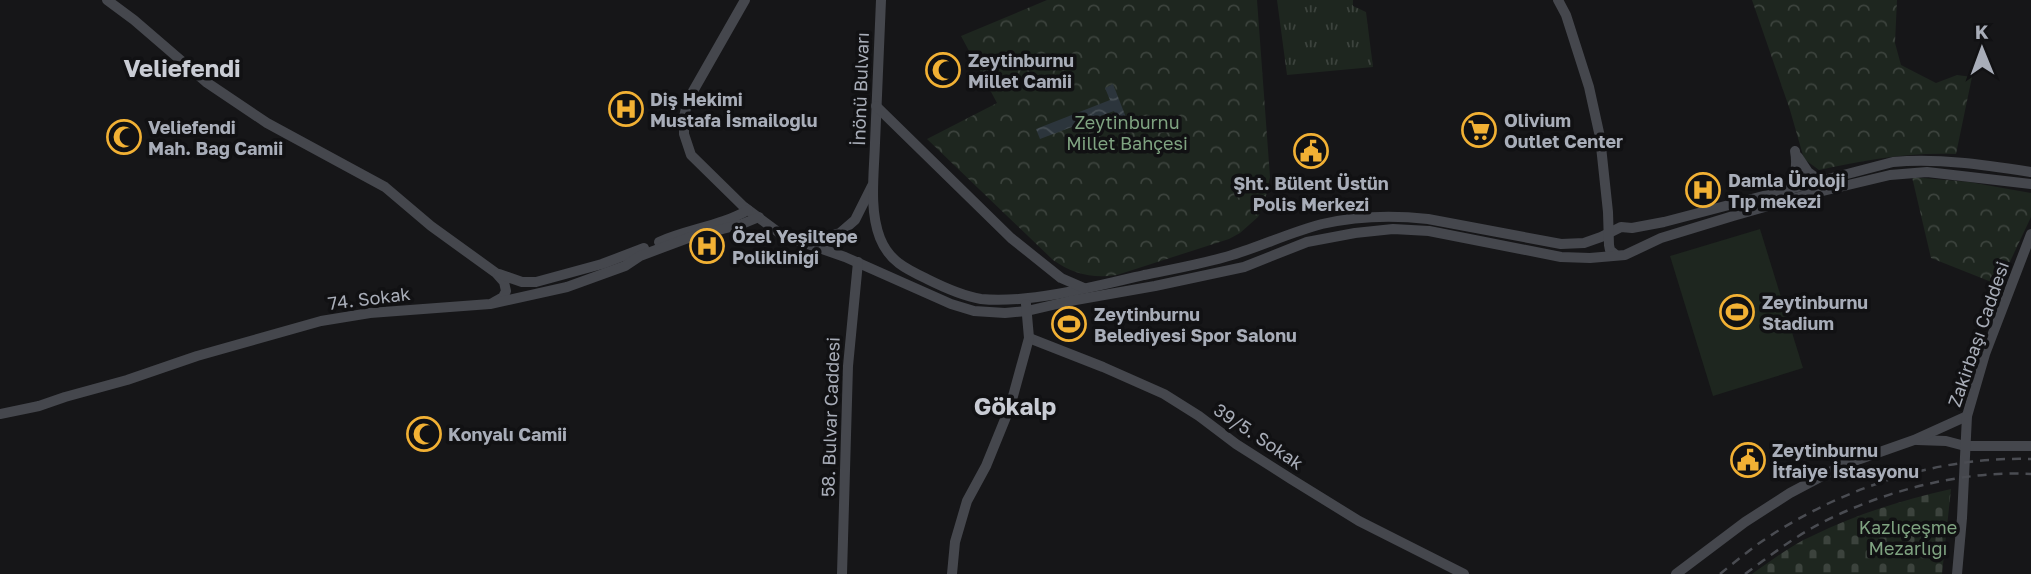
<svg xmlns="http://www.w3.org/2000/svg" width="2031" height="574" font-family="'Golos Text',sans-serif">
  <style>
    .grass { fill: url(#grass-tufts) }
    .cemetery { fill: url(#cemetery-stones) }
    .park { fill: url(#park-crowns) }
    .pitch { fill: #1e261f }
    .water { fill: url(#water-waves) }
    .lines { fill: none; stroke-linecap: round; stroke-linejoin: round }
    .secondary { stroke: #45474d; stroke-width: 10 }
    .rail { stroke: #4a4c52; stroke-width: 2.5; stroke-dasharray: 9 7; stroke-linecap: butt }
    .labels { text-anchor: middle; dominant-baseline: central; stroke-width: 7; stroke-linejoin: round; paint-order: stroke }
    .poi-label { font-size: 18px; font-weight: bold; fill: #a8adb8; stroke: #111113; text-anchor: start }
    .street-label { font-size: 18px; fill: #a8adb8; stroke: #111113 }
    .park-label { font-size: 18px; fill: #7fa381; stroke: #111113 }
    .district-label { font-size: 24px; font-weight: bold; fill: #c9ccd4; stroke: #111113 }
  </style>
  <defs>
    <pattern id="grass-tufts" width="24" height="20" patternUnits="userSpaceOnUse" patternTransform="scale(1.75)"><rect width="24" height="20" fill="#1e261f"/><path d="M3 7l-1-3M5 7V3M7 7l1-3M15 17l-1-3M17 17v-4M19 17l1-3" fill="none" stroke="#3c433d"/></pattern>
    <pattern id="cemetery-stones" width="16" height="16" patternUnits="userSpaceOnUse" patternTransform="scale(1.75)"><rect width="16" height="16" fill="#1e261f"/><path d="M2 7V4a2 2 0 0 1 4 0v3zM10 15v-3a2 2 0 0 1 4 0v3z" fill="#3c433d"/></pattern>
    <pattern id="park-crowns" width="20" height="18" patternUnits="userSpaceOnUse" patternTransform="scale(1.75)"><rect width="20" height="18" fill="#1e261f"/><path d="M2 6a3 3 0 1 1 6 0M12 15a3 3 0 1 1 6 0" fill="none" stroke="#3c433d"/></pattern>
    <pattern id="water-waves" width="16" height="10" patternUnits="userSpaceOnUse" patternTransform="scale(1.75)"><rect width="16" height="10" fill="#2c353c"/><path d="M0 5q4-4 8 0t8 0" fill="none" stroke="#485056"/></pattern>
  </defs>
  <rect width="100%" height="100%" fill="#161618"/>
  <!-- grass -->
  <polygon class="grass" points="1277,0 1353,0 1353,6 1366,12 1373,67 1287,75"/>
  <!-- cemetery -->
  <path class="cemetery" d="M1951,489L1942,574H1752C1771,561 1791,545 1812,536C1856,514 1903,500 1951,489Z"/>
  <!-- park -->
  <g class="park">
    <path d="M1047,0H1257L1270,177L1264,205L1258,217L1240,233L1229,239L1117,275C1093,279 1073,274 1053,260L927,139L997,103L961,36Z"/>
    <path d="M1752,0H1897L1895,43L1901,65L1936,83L1957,75L1972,77L1956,154C1909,152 1865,160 1819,170L1804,159L1790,110Z"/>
    <polygon points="1912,177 1969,182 2031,193 2031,217 1999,285 1931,258"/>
  </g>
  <!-- pitch -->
  <polygon class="pitch" points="1760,229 1803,368 1713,396 1670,256"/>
  <!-- water -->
  <polygon class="water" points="1113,84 1127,120 1119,123 1114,111 1040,139 1036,129 1110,100 1105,88"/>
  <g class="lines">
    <!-- secondary -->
    <g class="secondary">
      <polyline points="107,0 134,20 206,82 267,123 385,187 431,226 496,273 504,282 506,291 503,297 494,302"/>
      <polyline points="745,0 688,100 684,117 684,134 691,155 743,206 782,235 816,238 827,237 840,233 855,220 872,186"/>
      <path d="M881,0C879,48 877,96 875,143C874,174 869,210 880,238C889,261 906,269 927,279C943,287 963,296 981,299C1028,304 1098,286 1144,275C1173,269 1203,264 1232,255C1262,246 1291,232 1322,224C1357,216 1393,215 1428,219L1561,244L1584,243L1601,237L1621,227L1632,228L1664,222L1893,162C1940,158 1985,165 2031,172"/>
      <polyline points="1558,0 1566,15 1589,87 1600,137 1608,212 1609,245 1610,250 1616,255"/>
      <polyline points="876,106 1011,238 1061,278 1084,288"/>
      <polyline points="1798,157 1808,172 1819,180"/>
      <path d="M1786,191C1795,177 1798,168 1795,151"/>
      <polyline points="782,235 845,257 951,304 974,311 1005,313 1027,311 1070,301 1155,286 1244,267 1307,242 1355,233 1393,229 1429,231 1561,257 1590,258 1625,255 1661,238 1733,216 1806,195 1890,175 1927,172 2031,184"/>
      <path d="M659,242C688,229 721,226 748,210"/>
      <polyline points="499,274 522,282 536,282 602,264 644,248"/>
      <polyline points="1029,338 1103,367 1164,394 1199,416 1236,444 1291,479 1359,521 1464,574"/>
      <polyline points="0,414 39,406 65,397 127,380 197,356 321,321 370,313 490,304 567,287 625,266 640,256 688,238 742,224 759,217"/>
      <polyline points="1917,440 1946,441 1965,446 2031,446"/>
      <polyline points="842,574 848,366 858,262"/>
      <polyline points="952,574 955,542 967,501 986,466 1010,407 1029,338 1026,304"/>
      <polyline points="1676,574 1745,522 1790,493 1843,465 1914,440 1967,416"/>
      <polyline points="1957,574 1962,518 1967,416 1985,354 2031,234"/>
    </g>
    <!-- rail -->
    <g class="rail">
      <path d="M1720,574C1732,564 1745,554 1758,544C1836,490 1935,456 2031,459"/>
      <path d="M1745,574C1767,558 1789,541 1812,528C1875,493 1959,470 2031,474"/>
    </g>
  </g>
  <!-- icons -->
  <defs>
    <g id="mosque-ring" transform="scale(1.75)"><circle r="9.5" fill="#111113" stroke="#f2b134" stroke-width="1.5"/><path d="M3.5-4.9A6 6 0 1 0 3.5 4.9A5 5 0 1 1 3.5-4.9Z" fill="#f2b134"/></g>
    <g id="hospital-ring" transform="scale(1.75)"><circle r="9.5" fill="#111113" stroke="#f2b134" stroke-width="1.5"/><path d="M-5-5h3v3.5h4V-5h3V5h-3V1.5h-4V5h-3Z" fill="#f2b134"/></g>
    <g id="supermarket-ring" transform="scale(1.75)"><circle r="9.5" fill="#111113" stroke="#f2b134" stroke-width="1.5"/><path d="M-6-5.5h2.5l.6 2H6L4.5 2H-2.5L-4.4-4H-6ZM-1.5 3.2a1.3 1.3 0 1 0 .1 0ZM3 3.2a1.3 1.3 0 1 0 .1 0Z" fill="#f2b134"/></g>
    <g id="civic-ring" transform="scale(1.75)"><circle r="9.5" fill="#111113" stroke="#f2b134" stroke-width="1.5"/><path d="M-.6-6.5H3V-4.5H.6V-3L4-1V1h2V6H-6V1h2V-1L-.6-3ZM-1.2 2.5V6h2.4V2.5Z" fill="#f2b134"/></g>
    <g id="stadium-ring" transform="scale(1.75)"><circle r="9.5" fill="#111113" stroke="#f2b134" stroke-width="1.5"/><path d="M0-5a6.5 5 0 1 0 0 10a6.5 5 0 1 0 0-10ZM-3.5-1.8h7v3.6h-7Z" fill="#f2b134"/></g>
  </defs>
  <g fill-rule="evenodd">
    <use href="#mosque-ring" x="943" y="70"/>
    <use href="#hospital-ring" x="626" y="109"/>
    <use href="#supermarket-ring" x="1479" y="130"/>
    <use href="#mosque-ring" x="124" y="137"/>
    <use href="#civic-ring" x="1311" y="151"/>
    <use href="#hospital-ring" x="1703" y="190"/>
    <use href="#hospital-ring" x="707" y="246"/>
    <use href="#stadium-ring" x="1737" y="312"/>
    <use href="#stadium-ring" x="1069" y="324"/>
    <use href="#mosque-ring" x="424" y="434"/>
    <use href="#civic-ring" x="1748" y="460"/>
  </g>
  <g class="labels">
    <!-- poi labels -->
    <g class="poi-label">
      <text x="968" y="60">Zeytinburnu<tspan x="968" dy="21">Millet Camii</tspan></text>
      <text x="650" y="99">Diş Hekimi<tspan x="650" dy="21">Mustafa İsmailoğlu</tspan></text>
      <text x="1504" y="120">Olivium<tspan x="1504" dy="21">Outlet Center</tspan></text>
      <text x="148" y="127">Veliefendi<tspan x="148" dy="21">Mah. Bağ Camii</tspan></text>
      <text x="1728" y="180">Damla Üroloji<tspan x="1728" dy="21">Tıp mekezi</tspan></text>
      <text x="1311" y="183" text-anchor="middle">Şht. Bülent Üstün<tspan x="1311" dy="21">Polis Merkezi</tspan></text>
      <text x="732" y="236">Özel Yeşiltepe<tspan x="732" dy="21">Polikliniği</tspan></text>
      <text x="1762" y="302">Zeytinburnu<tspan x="1762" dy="21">Stadium</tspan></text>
      <text x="1094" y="314">Zeytinburnu<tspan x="1094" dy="21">Belediyesi Spor Salonu</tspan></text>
      <text x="448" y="434">Konyalı Camii</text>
      <text x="1772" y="450">Zeytinburnu<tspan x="1772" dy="21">İtfaiye İstasyonu</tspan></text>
    </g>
    <!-- street labels -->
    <g class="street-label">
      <text transform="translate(860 89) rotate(-88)">İnönü Bulvarı</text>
      <text transform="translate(369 298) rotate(-7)">74. Sokak</text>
      <text transform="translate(1978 334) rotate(-71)">Zakirbaşı Caddesi</text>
      <text transform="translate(830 417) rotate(-88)">58. Bulvar Caddesi</text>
      <text transform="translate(1259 436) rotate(34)">39/5. Sokak</text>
    </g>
    <!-- park labels -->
    <g class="park-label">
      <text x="1127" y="122">Zeytinburnu<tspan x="1127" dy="21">Millet Bahçesi</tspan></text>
      <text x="1908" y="527">Kazlıçeşme<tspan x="1908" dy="21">Mezarlığı</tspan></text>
    </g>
    <!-- district labels -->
    <g class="district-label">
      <text x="182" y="67">Veliefendi</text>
      <text x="1015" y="405">Gökalp</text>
    </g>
  </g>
  <!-- north arrow -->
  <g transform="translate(1982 49) rotate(359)" stroke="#111113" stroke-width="5" paint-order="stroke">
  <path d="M0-5L12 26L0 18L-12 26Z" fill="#a8adb8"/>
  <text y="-10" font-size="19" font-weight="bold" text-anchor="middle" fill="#a8adb8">K</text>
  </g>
</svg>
